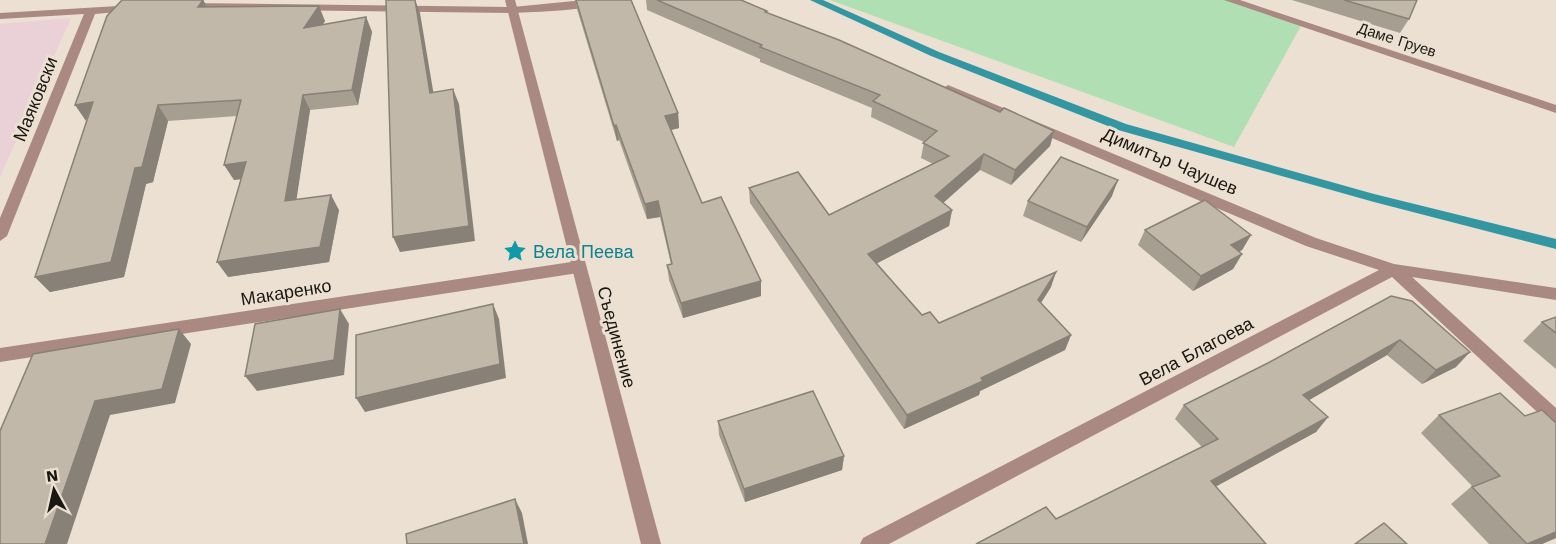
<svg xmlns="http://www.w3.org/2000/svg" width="1556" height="544" font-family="'Work Sans',sans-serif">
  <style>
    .education { fill: #ead0d7 }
    .green { fill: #b0dfb4 }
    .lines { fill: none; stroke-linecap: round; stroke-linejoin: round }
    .stream { fill: #3496a1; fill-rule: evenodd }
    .minor { fill: #a98981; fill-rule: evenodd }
    .tertiary { fill: #a98981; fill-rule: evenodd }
    .wall { fill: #a79e92 }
    .shaded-wall { fill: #888177 }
    .building { fill: #c2b8aa; stroke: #888177; stroke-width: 1.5 }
    .labels { text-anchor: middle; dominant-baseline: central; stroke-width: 6; stroke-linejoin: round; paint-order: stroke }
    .far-street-label { font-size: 15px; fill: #1b1712; stroke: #ebe0d1 }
    .street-label { font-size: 18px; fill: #1b1712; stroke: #ebe0d1 }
    .culture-label { font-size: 18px; fill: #0d838f; stroke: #ebe0d1; text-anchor: start }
  </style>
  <rect width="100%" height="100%" fill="#ebe0d1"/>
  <!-- education -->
  <polygon class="education" points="71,18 0,177 0,24"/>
  <!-- green -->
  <polygon class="green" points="830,0 1229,0 1302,24 1234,147"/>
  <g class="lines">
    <!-- stream -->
    <polygon class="stream" points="810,0 823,0 939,52 1126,124 1374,194 1556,239 1556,249 1374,202 1118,130 931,56"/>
    <!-- minor -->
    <g class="minor">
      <path d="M584,0H608C595,11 533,12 513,13L186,9L181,6L186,3L513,7Z"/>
      <polygon points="1224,0 1240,0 1556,105 1556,113"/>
      <polygon points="135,5 140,8 139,10 95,14 7,236 0,241 0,218 84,14 0,19 0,13"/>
      <polygon points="948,85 1316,238 1394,264 1556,288 1556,300 1412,277 1556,408 1556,426 1550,424 1392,277 889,544 860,544 863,538 1379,270 1306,246 944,92 942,89"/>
      <polygon points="578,261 583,263 585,267 583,271 578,273 0,362 0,348"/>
    </g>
    <!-- tertiary -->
    <polygon class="tertiary" points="505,0 515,0 661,544 641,544"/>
  </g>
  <!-- wall -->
  <g class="wall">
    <polygon points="203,0 207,6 325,21 322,25 366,17 372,32 358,105 310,110 296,199 339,210 329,262 228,277 241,179 234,180 237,116 168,121 153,182 146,184 124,277 50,292 35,277 87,121"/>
    <polygon points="575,0 631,0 678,113 679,128 671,130 702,203 761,296 683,318 669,280 667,265 671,264 660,217 647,219 619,140 617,141 577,9"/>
    <polygon points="646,0 741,0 767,13 1000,112 1054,131 1050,146 1011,185 980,170 943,203 952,210 949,226 877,263 922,315 939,323 1051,287 1041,303 1071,335 1065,350 980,391 979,395 904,429 750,203 749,188 829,215 933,164 921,158 924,142 871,117 872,108 760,62 760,59 647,10"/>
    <polygon points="1292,0 1417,0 1409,19 1400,33"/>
    <polygon points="1112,196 1081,242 1023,216 1028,201"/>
    <polygon points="1145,230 1251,235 1242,250 1239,252 1242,254 1233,269 1193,291 1138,245"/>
    <polygon points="1391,296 1456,367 1422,384 1387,355 1309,400 1328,417 1316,432 1215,487 1056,519 1202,447 1175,419 1184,405 1268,363"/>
    <polygon points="1556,317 1556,369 1523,341 1542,322"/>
    <polygon points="1500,393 1556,538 1542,544 1489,544 1451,504 1472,486 1421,433 1439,415"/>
    <polygon points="718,421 844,456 842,470 745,502 719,435"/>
  </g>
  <!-- shaded-wall -->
  <g class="shaded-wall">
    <polygon points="203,0 211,15 198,7"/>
    <polygon points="415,0 420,13 436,108 430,93"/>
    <polygon points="319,6 325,21 311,43 304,28"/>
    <polygon points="366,17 372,32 358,105 352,90"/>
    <polygon points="453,89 459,104 475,241 400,252 393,237"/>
    <polygon points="303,95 310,110 294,216 285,201"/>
    <polygon points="93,102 86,121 75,105"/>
    <polygon points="158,105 168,121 153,182 146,184 124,277 50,292 35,277"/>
    <polygon points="678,113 679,128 667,131 665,116"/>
    <polygon points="616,125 619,140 617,141 614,126"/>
    <polygon points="1054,131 1050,146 1011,185 1015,170"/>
    <polygon points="984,154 980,170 933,212 935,196"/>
    <polygon points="246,162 256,177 234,180 224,165"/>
    <polygon points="1118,180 1112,196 1081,242 1087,227"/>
    <polygon points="331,195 339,210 329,262 228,277 217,262"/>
    <polygon points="658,201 660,217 647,219 645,204"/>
    <polygon points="952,210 949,226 866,269 868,254"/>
    <polygon points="1251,235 1242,250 1222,260 1231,245"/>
    <polygon points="1242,254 1233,269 1193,291 1201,276"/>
    <polygon points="1056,272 1051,287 1033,315 1038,300"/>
    <polygon points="761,281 761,296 683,318 681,303"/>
    <polygon points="493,304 499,319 506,378 365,412 356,398"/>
    <polygon points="340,309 349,324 344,375 257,391 245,376"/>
    <polygon points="179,329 191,344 175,403 110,415 67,544 45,544 95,401"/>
    <polygon points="1071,335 1065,350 980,391 979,395 904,429 907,415"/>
    <polygon points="1400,340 1387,355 1292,410 1303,395"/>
    <polygon points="1470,352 1456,367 1422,384 1436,370"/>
    <polygon points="1328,417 1316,432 1200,495 1211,481"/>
    <polygon points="844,456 842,470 745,502 744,489"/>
    <polygon points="515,499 522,513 528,544 524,544"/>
    <polygon points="1556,532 1556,538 1542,544 1527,544"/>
  </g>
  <!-- building -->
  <g class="building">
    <polygon points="122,0 203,0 198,7 319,6 304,28 366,17 352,90 303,95 285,201 331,195 320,247 217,262 246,162 224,165 241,100 158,105 142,167 135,168 111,262 35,277 93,102 75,105 107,16"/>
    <polygon points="386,0 415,0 430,93 453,89 469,226 393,237"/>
    <polygon points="576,0 631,0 678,113 665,116 702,203 721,197 761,281 681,303 667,265 672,264 658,201 645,204 616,125 614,126"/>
    <polygon points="657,0 741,0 767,11 765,12 839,40 1000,112 1004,108 1054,131 1015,170 984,154 935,196 952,210 868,254 922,315 930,312 939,323 1056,272 1038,300 1071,335 981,378 983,381 907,415 749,188 798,172 829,215 949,156 923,143 937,131 873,101 880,95 760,47 762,45"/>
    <polygon points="1344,0 1417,0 1409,19"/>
    <polygon points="1061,157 1118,180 1087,227 1028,201"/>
    <polygon points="1205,200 1251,235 1231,245 1242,254 1201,276 1145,230"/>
    <polygon points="1391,296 1412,301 1470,352 1436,370 1400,340 1303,395 1328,417 1211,481 1266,544 976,544 1046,507 1056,519 1218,439 1184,405 1268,363"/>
    <polygon points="493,304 500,364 356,398 356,335"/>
    <polygon points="340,309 334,360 245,376 255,324"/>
    <polygon points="1556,317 1556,333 1542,322"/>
    <polygon points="179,329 162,389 95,401 45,544 0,544 0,431 33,354"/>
    <polygon points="813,391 844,456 744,489 718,421"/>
    <polygon points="1500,393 1525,416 1542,410 1556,423 1556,532 1527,544 1472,487 1500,476 1439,415"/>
    <polygon points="515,499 524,544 407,544 406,534"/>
    <polygon points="1384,523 1407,544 1355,544"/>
  </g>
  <!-- icons -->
  <defs>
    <g id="sight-bare" transform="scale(1.8)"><path d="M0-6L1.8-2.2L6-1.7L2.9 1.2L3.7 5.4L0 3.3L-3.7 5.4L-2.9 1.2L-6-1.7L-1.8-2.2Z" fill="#0f9aa8" stroke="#ebe0d1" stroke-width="2.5" paint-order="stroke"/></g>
  </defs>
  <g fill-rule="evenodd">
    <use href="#sight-bare" x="515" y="251"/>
  </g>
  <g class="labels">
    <!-- far-street labels -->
    <g class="far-street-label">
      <text transform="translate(1397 40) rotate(18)">Даме Груев</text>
    </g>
    <!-- street labels -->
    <g class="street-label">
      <text transform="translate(35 99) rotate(-68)">Маяковски</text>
      <text transform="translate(1170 161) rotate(23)">Димитър Чаушев</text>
      <text transform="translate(286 292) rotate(-9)">Макаренко</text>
      <text transform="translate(617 337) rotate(75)">Съединение</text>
      <text transform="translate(1196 351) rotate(-28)">Вела Благоева</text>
    </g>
    <!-- culture labels -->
    <g class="culture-label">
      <text x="533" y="251">Вела Пеева</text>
    </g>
  </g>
  <!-- north arrow -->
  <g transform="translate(54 490) rotate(352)" stroke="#ebe0d1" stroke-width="4.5" paint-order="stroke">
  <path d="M0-4.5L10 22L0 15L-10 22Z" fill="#1b1712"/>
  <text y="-9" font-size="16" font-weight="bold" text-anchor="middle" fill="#1b1712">N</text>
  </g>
</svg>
